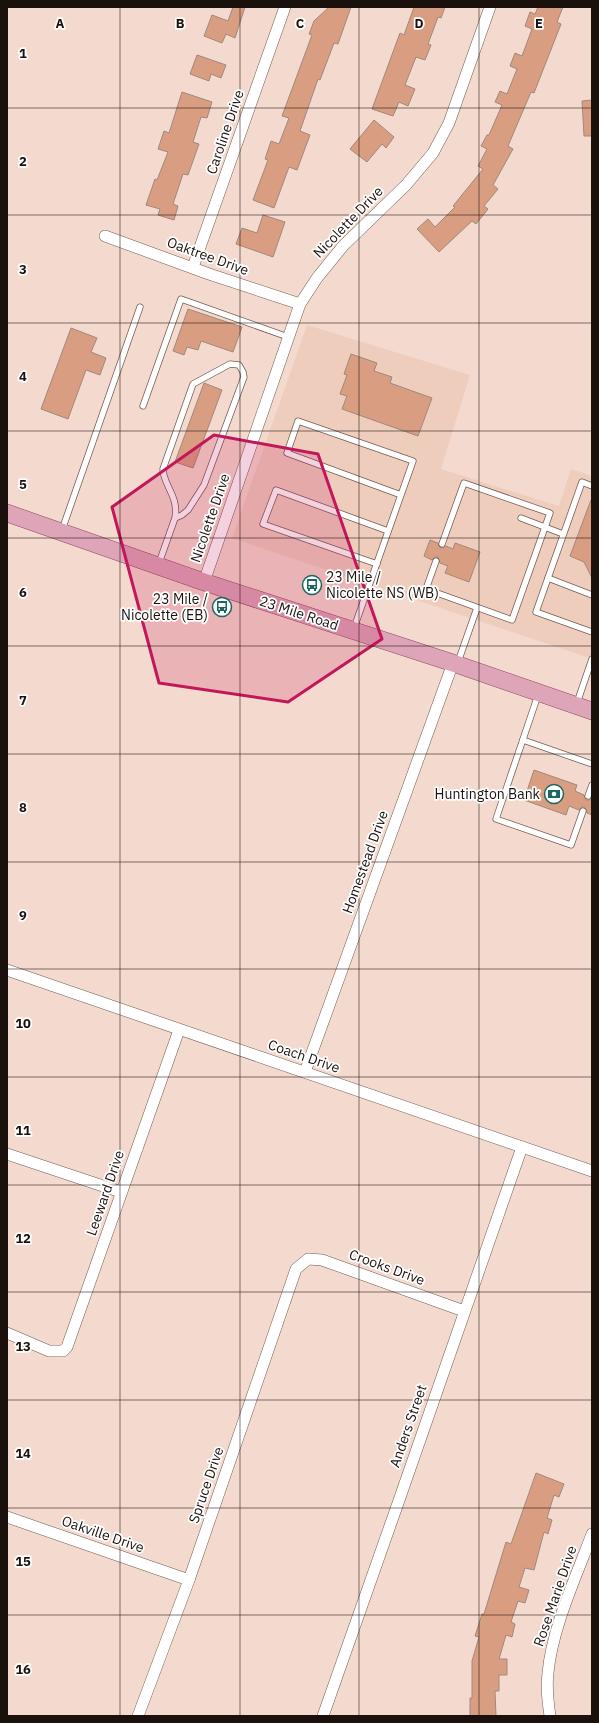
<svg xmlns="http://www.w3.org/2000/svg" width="599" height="1723" font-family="'IBM Plex Sans',sans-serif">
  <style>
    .built { fill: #eecdbd }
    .building { fill: #d99e81; stroke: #a0887d }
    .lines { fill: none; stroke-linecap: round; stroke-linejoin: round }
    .lane-casing { stroke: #725c52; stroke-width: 7 }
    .street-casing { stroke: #725c52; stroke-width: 12 }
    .primary-casing { stroke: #8a4a5c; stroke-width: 18 }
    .lane { stroke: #fff; stroke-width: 5.5 }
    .street { stroke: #fff; stroke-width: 11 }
    .primary { stroke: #dda5b7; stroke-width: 17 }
    .marked { fill: #c2185b; fill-opacity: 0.2; stroke: #c2185b; stroke-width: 3; stroke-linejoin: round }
    .grid { fill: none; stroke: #1a110d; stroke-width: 1; stroke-opacity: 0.55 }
    .labels { text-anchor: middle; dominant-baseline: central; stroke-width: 3.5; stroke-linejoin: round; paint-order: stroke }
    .street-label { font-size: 14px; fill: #1a110d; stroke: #fff }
    .poi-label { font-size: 14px; fill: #1a110d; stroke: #fff; text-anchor: end }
    .grid-label { font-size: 13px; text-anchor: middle; font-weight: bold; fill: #1a110d; stroke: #fff; stroke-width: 3.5; stroke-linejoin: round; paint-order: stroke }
  </style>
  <rect width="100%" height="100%" fill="#f4dace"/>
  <!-- built -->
  <polygon class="built" points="307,325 470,375 441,469 559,506 571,469 592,476 592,659 232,538"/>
  <!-- building -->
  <g class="building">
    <polygon points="233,7 245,7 235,38 226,34 222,43 204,36 212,15 228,21"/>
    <polygon points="329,7 351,7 338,44 334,43 320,80 318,79 300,131 310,135 297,170 289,167 274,208 253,200 268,160 265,159 271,141 279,144 289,118 282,116 312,35 309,34 314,21"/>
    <polygon points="414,7 445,7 441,18 438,17 428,44 431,45 425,60 416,57 405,85 415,89 408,106 399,102 393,116 372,109 400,33 404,35"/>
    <polygon points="538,7 563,7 557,22 561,24 534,93 531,92 508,146 513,149 493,185 498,189 484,206 488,209 476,224 472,221 439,252 417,229 428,219 435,227 455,207 453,206 483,169 478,166 487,149 481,146 487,135 489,135 502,105 495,102 500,91 507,94 517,69 510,66 515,53 522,56 532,29 525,26 530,12 535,14"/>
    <polygon points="197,55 226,65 221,78 211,74 209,81 190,74"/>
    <polygon points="182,92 212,102 207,118 201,117 193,142 199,144 188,175 183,174 173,204 178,206 174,220 158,215 160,209 146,205 155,179 157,180 168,152 158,149 164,131 169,133"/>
    <polygon points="592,100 592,136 584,136 582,101"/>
    <polygon points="374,120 394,137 386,148 382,144 367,162 350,149"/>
    <polygon points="263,215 285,222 273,257 236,244 242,228 257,233"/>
    <polygon points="188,309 242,327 233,352 201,341 198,350 187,347 184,355 173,351"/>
    <polygon points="71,328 97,338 91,352 106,358 100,375 86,370 68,419 41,409"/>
    <polygon points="351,354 377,363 374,371 392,377 390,383 432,398 418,436 342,409 347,396 340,394 347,375 344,374"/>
    <polygon points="204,383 222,390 193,468 175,462"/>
    <polygon points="591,500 592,500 592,578 584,562 570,556"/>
    <polygon points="430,540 438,543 439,546 441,548 446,546 453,549 455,543 480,552 469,582 445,573 448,566 440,563 438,557 435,557 432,560 424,556"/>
    <polygon points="534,770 577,785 575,791 584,795 586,800 589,800 592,798 592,815 587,813 585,807 582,807 579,810 569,806 566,815 524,800"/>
    <polygon points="536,1473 564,1484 559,1497 554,1495 547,1518 552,1520 548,1534 544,1532 534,1570 525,1568 519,1587 529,1590 525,1603 518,1601 511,1622 515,1624 512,1637 506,1635 499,1659 507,1659 507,1675 499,1675 499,1691 495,1691 496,1716 470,1716 470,1698 472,1698 472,1661 479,1637 475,1636 482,1614 484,1614 506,1542 511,1544"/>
  </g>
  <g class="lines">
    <!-- lane casing -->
    <g class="lane-casing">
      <g id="lane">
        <polyline points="143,406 181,299 288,337"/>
        <polyline points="592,486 582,482 548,578 592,595"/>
        <polyline points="521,518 563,534"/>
        <polyline points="62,530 140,307"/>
        <polyline points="436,561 426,589 512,620 550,513 464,483 442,544"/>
        <path d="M159,563L175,518L182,515L188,510L204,485L244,377L243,372L239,365L230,364L193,384L163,469C163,485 179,496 175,518"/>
        <polyline points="377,564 263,524 276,490 388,531"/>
        <polyline points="548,578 536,612 592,632"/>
        <path d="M354,628C374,572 393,517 413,461L298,421L287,453L401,495"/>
        <polyline points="458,662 477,608"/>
        <polyline points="538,695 496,819 571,845 583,811"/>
        <polyline points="577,703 592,659"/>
        <polyline points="523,740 592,764"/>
        <polyline points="588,796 592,785"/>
      </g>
    </g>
    <!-- street casing -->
    <g class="street-casing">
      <g id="street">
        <polyline points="105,236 209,274 300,304"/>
        <polyline points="193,267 285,7"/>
        <polyline points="204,582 300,304 317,278 343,246 406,185 433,153 449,123 490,7"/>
        <polyline points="7,970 592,1171"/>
        <polyline points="305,1072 453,663"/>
        <polyline points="7,1154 121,1192"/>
        <polyline points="7,1333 49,1351 63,1351 67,1347 179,1030"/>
        <polyline points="7,1517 189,1580"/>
        <polyline points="138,1716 189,1580 296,1269 308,1259 322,1260 464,1311"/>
        <path d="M323,1716C391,1527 455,1336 522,1147"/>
        <path d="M550,1716C548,1702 546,1688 548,1673C552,1628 576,1577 592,1534"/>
      </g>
    </g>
    <!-- primary casing -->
    <g class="primary-casing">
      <polyline id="primary" points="7,513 204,582 453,663 592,711"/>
    </g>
    <!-- lane -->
    <use href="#lane" class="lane"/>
    <!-- street -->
    <use href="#street" class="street"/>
    <!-- primary -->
    <use href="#primary" class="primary"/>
  </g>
  <!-- marked area -->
  <path class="marked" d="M214,435L318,454L382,639L288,702L159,683L112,507Z"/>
  <!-- grid -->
  <path class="grid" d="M120,7V1716M240,7V1716M359,7V1716M479,7V1716M7,108H592M7,215H592M7,323H592M7,431H592M7,538H592M7,646H592M7,754H592M7,862H592M7,969H592M7,1077H592M7,1185H592M7,1292H592M7,1400H592M7,1508H592M7,1615H592"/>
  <!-- icons -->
  <defs>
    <g id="bus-ring" transform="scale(1)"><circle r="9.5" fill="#fff" stroke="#1b6761" stroke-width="1.5"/><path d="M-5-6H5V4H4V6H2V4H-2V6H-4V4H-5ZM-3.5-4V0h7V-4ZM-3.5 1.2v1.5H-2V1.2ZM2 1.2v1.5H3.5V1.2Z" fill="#1b6761"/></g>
    <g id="bank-ring" transform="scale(1)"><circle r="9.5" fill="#fff" stroke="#1b6761" stroke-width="1.5"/><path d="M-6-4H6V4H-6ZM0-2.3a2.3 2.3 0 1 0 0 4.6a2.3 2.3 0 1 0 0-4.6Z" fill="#1b6761"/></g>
  </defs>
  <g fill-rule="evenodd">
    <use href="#bus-ring" x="312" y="585"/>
    <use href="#bus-ring" x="222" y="607"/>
    <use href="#bank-ring" x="554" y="794"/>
  </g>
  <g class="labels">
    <!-- street labels -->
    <g class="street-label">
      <text transform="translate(225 132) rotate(-71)">Caroline Drive</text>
      <text transform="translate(348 222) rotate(-46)">Nicolette Drive</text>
      <text transform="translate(208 256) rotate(20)">Oaktree Drive</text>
      <text transform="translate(210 518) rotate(-71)">Nicolette Drive</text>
      <text transform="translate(299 613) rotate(18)">23 Mile Road</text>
      <text transform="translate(365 862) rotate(-70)">Homestead Drive</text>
      <text transform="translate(304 1056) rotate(19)">Coach Drive</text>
      <text transform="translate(105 1193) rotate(-71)">Leeward Drive</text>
      <text transform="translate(387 1267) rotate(20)">Crooks Drive</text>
      <text transform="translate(408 1426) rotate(-71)">Anders Street</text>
      <text transform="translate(206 1485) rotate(-71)">Spruce Drive</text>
      <text transform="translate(103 1534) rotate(19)">Oakville Drive</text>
      <text transform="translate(555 1596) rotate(-71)">Rose Marie Drive</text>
    </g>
    <!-- poi labels -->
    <g class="poi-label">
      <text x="326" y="577" text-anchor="start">23 Mile /<tspan x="326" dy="16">Nicolette NS (WB)</tspan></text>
      <text x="208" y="599">23 Mile /<tspan x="208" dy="16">Nicolette (EB)</tspan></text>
      <text x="540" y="794">Huntington Bank</text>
    </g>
  </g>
  <g class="grid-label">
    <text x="60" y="28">A</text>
    <text x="180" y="28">B</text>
    <text x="300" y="28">C</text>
    <text x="419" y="28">D</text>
    <text x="539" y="28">E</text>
    <text x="23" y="58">1</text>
    <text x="23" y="166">2</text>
    <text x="23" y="274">3</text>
    <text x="23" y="381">4</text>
    <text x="23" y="489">5</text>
    <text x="23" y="597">6</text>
    <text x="23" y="705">7</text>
    <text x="23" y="812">8</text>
    <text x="23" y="920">9</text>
    <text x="23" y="1028">10</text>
    <text x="23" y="1135">11</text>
    <text x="23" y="1243">12</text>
    <text x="23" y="1351">13</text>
    <text x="23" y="1458">14</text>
    <text x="23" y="1566">15</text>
    <text x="23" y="1674">16</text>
  </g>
  <!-- border -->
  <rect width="599" height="1723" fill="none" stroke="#1a110d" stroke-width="16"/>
</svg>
